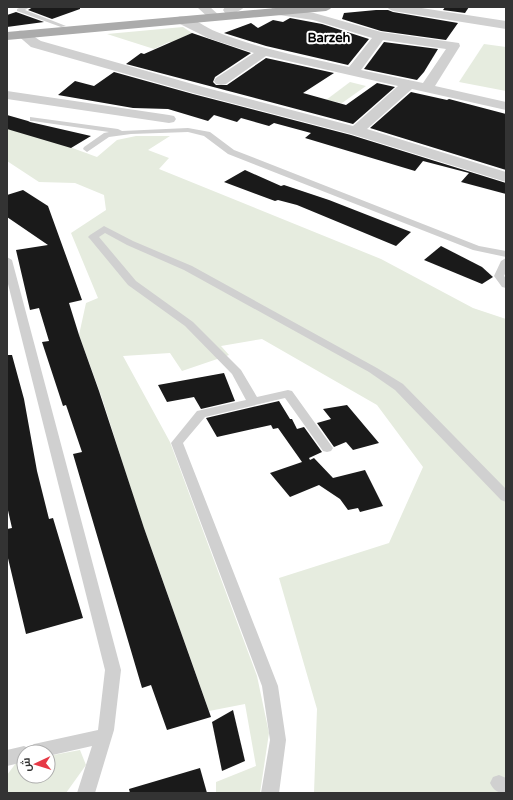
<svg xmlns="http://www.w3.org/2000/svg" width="513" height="800" font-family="'Varela Round',Cairo,sans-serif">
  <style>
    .green { fill: #e6ecdf }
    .building { fill: #1a1a1a }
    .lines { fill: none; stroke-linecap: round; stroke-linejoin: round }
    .lane { fill: #d0d0d0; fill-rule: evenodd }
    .street { fill: #d0d0d0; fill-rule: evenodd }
    .primary { fill: #ababab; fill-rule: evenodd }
    .labels { text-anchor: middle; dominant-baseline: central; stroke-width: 4; stroke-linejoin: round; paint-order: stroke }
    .far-district-label { font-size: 13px; font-weight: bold; fill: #000; stroke: #fff }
  </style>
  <rect width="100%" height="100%" fill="#fff"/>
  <!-- green -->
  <g class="green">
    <polygon points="183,27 192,33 179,39 184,45 169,42 154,49 107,34"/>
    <polygon points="484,44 506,47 506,91 459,82"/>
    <polygon points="350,82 366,86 342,103 326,100"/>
    <path d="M7,114C25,132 73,148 97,157L117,140L136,136H170L148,150L169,158L159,169L381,259L473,308L506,319V793H314L317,709L279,578L389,543L423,467L377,405L262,339L221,346L229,355L182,371L170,353L123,356L170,442L257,676L269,733L260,793H216V782L256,766L245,704L209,711L138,511L102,398L79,335L86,303L98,298L71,233L106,210L104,195L75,183L39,182L7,161Z"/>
    <polygon points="80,750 86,765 66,793 7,793 7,775 16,763 24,761 24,776 48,776 48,756"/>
  </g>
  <!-- building -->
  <g class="building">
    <polygon points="33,7 80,7 80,9 52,19 28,10"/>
    <polygon points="445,7 469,7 465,13 443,10"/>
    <polygon points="376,10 388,10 393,12 458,23 446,40 381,31 342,19 344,13"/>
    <polygon points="16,12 44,22 7,27 7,15"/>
    <polygon points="290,18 322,24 369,39 348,65 266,46 224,33 251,23 258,28 273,20 283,22"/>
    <polygon points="192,33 251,53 215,77 213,82 216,85 227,85 266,58 334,73 303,93 346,105 377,83 395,87 353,124 126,64 141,53 144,54"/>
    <polygon points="384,42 438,49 424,72 417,80 364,69"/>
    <polygon points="114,72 193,94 351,135 506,183 506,194 461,182 469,173 423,161 415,171 305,138 311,133 274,123 269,126 241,118 237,122 214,115 208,121 168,109 133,108 58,95 75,81 94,86"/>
    <polygon points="411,92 447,100 449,99 506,114 506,170 370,128"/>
    <polygon points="7,115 28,121 30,122 91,136 71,148 7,129"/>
    <polygon points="245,170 281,186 284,185 329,200 411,232 396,246 297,205 278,200 275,201 224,182"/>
    <polygon points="23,190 48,206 82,300 69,303 79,335 99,391 144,528 211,717 167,730 151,685 142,688 73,454 82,452 66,405 63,406 42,342 49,341 39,308 30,310 16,250 48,245 7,217 7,195"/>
    <polygon points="441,246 482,267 493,277 482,284 424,260"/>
    <polygon points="7,355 12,355 24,399 37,471 49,519 53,518 83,618 26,634 7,554 7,529 12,528 7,506"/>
    <polygon points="224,373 235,401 201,409 194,397 167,402 158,385"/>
    <polygon points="279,401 290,419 292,419 297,429 304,427 322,452 309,458 310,460 314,458 333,478 365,470 383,506 360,512 358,508 348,510 340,499 319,485 290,497 270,473 302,462 278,428 273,429 271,425 217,437 206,418"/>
    <polygon points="347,405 379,443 353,450 346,442 334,447 317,423 331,419 323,409"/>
    <polygon points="233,710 245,761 222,771 212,722"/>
    <polygon points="200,768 207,793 130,793 129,789"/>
  </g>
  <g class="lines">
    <!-- lane -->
    <g class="lane">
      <polygon points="21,7 30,7 25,10 66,26 61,27 17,11 17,9"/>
      <polygon points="30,117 118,129 122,131 188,128 210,132 234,150 479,246 506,251 506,257 473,250 228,154 204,136 188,132 131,134 109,137 87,152 83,149 84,147 104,133 109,132 33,121 30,121"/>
      <polygon points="104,226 133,241 192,266 377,368 403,384 506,489 506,502 501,500 395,390 369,372 184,270 127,245 105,233 99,237 136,281 193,322 241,370 257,397 288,390 292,391 333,448 331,451 327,452 323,451 285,398 205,417 183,443 278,686 286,740 279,793 261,793 270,740 262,686 171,443 197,411 246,400 232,374 185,326 128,285 90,239 88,237 90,235"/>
      <polygon points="7,257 12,260 121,670 114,730 95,793 77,793 92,746 48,756 48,752 24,752 24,762 7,766 7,750 24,746 28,748 34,744 98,730 105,670 7,280"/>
      <polygon points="506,258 506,272 504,276 506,278 506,288 502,287 494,276 501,261"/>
      <path d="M499,775L506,778V793C498,793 494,791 490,783L493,777Z"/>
    </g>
    <!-- street -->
    <g class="street">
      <polygon points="197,7 210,7 221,17 219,20 211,20"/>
      <path d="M225,7H244C240,12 231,14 225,13L223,10Z"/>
      <path d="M276,7L314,13L381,32L459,43L460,46L435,86L506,102V110L412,89L367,129L506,172V182L351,134L193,93L31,47L16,34L18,31C27,29 33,36 41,41L203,87L353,126L398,86L266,56L226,84L221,85L216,84L214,81L216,78L254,53L208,38L178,23L176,20L178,17C190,14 205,28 217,32C259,49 305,57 349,67L372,38L313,20L272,14L270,11L272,8ZM383,40L446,49L423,83L361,70Z"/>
      <polygon points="387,7 415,7 506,21 506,29 393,11 389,9"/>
      <polygon points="7,91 169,115 174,116 176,119 174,122 169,123 7,99"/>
    </g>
    <!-- primary -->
    <polygon class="primary" points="287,7 332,7 330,9 326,11 7,40 7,32"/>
  </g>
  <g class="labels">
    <!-- far-district labels -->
    <g class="far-district-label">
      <text x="329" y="38">Barzeh</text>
    </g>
  </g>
  <!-- border -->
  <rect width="513" height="800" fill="none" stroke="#333333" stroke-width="16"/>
  <!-- north arrow -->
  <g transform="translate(36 764) rotate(266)"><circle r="19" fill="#ffffff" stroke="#adadad"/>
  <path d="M0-3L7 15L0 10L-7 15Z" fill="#e63946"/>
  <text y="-6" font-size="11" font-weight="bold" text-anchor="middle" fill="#333333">ش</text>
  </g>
</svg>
